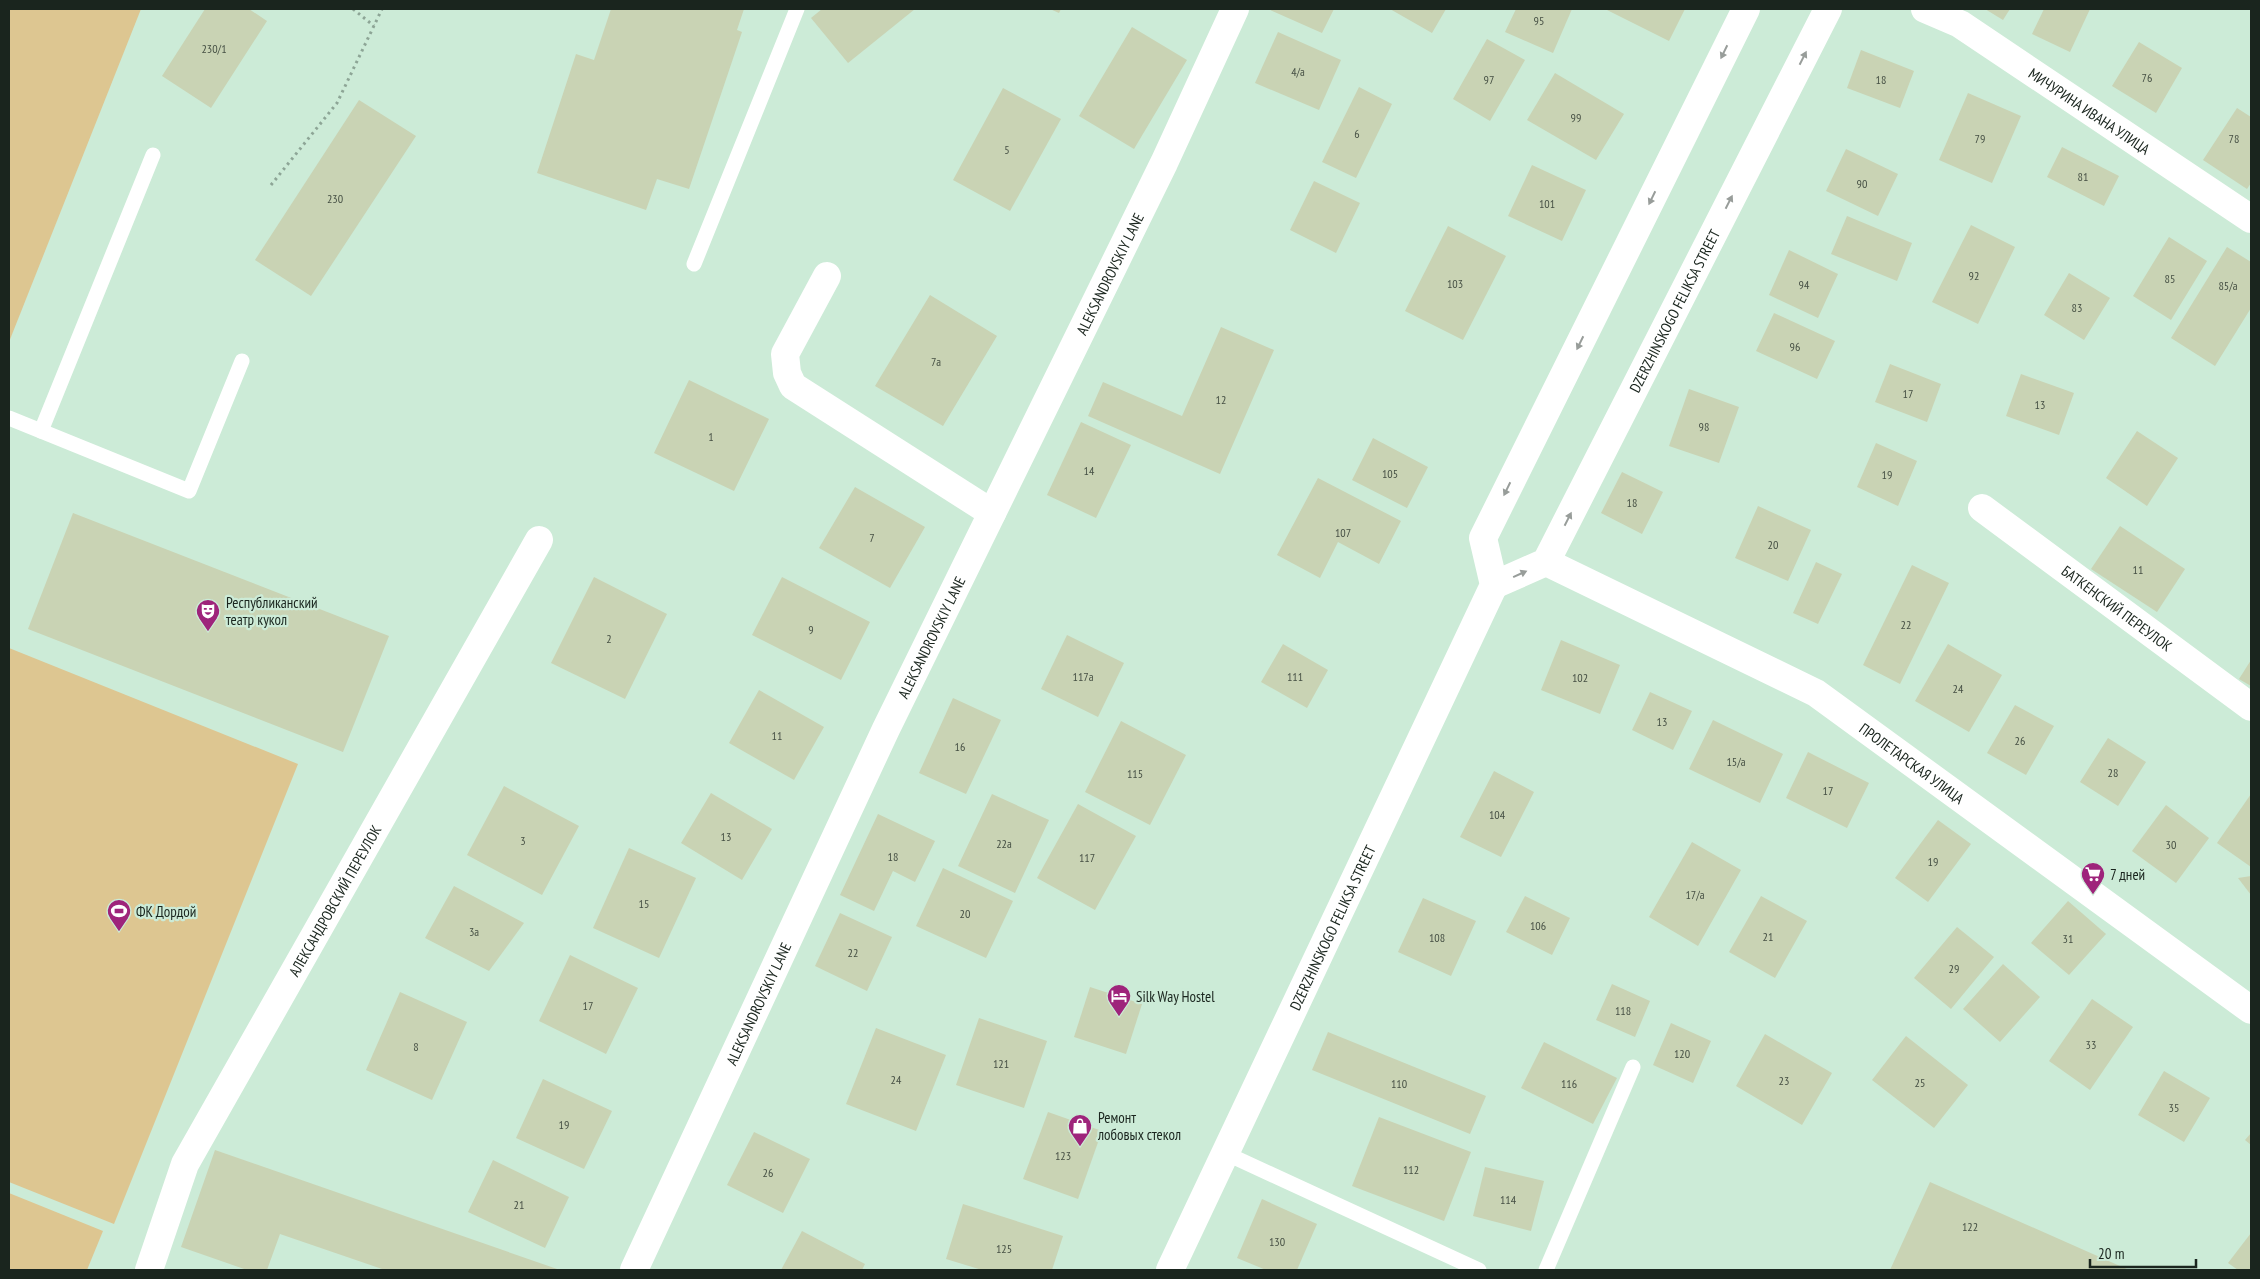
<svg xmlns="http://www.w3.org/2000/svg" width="2260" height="1279" font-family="'PT Sans Narrow',sans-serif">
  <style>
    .green { fill: #ddc691 }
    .building { fill: #c9d3b4 }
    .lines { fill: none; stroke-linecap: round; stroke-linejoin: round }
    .path { stroke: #8da596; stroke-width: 3; stroke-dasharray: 2.5 4; stroke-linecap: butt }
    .lane { stroke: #fff; stroke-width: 15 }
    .street { stroke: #fff; stroke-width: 28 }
    .secondary { stroke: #fff; stroke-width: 28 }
    .oneway { fill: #989d9a }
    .labels { text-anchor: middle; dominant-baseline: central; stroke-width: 4.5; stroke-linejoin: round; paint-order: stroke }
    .number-label { font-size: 12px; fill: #465044 }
    .street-label { font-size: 15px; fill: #1a251e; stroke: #ccebd7 }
    .poi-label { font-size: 15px; fill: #1a251e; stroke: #ccebd7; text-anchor: start }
  </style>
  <rect width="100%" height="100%" fill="#ccebd7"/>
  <!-- green -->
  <g class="green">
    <polygon points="9,9 141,9 9,342"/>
    <polygon points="9,648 298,764 114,1224 9,1182"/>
    <polygon points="9,1193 103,1231 87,1270 9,1270"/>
  </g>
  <!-- building -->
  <g class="building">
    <polygon points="205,9 249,9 267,21 211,108 162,76"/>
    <polygon points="611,9 744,9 737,30 742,32 689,189 657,179 646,210 537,173 576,54 594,60"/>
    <polygon points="822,9 915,9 848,63 811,18"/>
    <polygon points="1050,9 1061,9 1059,13"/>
    <polygon points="1268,9 1334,9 1322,33"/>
    <polygon points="1390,9 1446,9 1432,33"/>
    <polygon points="1516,9 1572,9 1553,53 1505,32"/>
    <polygon points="1605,9 1685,9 1669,41"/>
    <polygon points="1985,9 2010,9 2003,20"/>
    <polygon points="2044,9 2090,9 2070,52 2032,34"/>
    <polygon points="1132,27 1187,60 1134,149 1079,116"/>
    <polygon points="1278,32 1341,60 1319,110 1255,83"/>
    <polygon points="1487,39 1525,60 1490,121 1453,99"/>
    <polygon points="2139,42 2182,68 2156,113 2112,86"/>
    <polygon points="1861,50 1914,71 1900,108 1847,88"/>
    <polygon points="1555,73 1624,114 1596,160 1527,120"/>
    <polygon points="1359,87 1392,104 1356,178 1322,162"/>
    <polygon points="1003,88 1061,119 1010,211 953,180"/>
    <polygon points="1968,93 2021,116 1992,183 1939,160"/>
    <polygon points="359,100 416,136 311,296 255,260"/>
    <polygon points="2237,108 2251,117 2251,183 2247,189 2203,160"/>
    <polygon points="2062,147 2119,176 2104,206 2047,177"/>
    <polygon points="1846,149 1898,174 1878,216 1826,191"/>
    <polygon points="1532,165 1586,190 1562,241 1508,216"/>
    <polygon points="1314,181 1360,203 1336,253 1290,230"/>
    <polygon points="1847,216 1912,243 1897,281 1831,254"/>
    <polygon points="1971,225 2015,247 1978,324 1932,302"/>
    <polygon points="1448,226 1506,256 1463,340 1405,311"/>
    <polygon points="2169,237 2207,261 2171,320 2133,296"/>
    <polygon points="2227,247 2251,262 2251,308 2215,366 2171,338"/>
    <polygon points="1789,250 1838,274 1818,318 1769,295"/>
    <polygon points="2069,273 2110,298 2084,340 2044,315"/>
    <polygon points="930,295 997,336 943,426 875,386"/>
    <polygon points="1774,313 1835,341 1817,379 1756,351"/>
    <polygon points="1221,327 1274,350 1220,474 1088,416 1103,382 1182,416"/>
    <polygon points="1890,364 1941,384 1927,422 1875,402"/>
    <polygon points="2021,374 2074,393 2059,435 2006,416"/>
    <polygon points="689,380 769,419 734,491 654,453"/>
    <polygon points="1689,389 1739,407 1719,463 1669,446"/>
    <polygon points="1081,422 1131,445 1096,518 1047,495"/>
    <polygon points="2137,431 2178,458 2147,506 2106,478"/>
    <polygon points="1373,438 1428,467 1407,508 1352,480"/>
    <polygon points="1876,443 1917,461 1898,506 1857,487"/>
    <polygon points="1622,472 1663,492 1642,534 1601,513"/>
    <polygon points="1318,478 1401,521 1379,564 1338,542 1320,578 1277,555"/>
    <polygon points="855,487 925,527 890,588 819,548"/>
    <polygon points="1758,506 1811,530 1788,581 1735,558"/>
    <polygon points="73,513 389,636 343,752 28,629"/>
    <polygon points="2120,526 2185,569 2157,612 2091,569"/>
    <polygon points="1816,562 1842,574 1818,624 1793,613"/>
    <polygon points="1912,565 1949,583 1900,684 1863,665"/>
    <polygon points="594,577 667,614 625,699 551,663"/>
    <polygon points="782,577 870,622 841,680 752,635"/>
    <polygon points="1067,635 1124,663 1098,717 1041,689"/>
    <polygon points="1561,640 1620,665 1600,714 1541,690"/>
    <polygon points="1283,644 1328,670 1307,708 1261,682"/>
    <polygon points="1948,644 2002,675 1969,732 1915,701"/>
    <polygon points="2251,660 2251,686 2239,679"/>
    <polygon points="759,690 824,727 794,780 729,743"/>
    <polygon points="1650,692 1692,711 1673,750 1632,730"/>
    <polygon points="953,698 1001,720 966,794 919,773"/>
    <polygon points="2015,705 2054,726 2026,775 1987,753"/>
    <polygon points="1713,720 1783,754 1760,803 1689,769"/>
    <polygon points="1121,721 1186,755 1150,825 1085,792"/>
    <polygon points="2108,738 2146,762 2118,806 2080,782"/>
    <polygon points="1808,752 1869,783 1847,828 1786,798"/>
    <polygon points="1494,771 1534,792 1501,857 1460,837"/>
    <polygon points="504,786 579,826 542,895 467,855"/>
    <polygon points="711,793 772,829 742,880 681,843"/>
    <polygon points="992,794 1049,820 1015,893 958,866"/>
    <polygon points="2251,794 2251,867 2217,843"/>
    <polygon points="1078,804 1136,836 1095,910 1037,878"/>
    <polygon points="2166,805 2209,838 2176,883 2132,851"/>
    <polygon points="878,814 935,841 915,882 893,871 874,911 840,895"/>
    <polygon points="1938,820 1971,844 1928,902 1895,878"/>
    <polygon points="1692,842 1741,870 1698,946 1649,917"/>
    <polygon points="629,848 696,878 659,958 593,928"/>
    <polygon points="943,868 1013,901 986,958 916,926"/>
    <polygon points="2251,876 2251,895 2238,878"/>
    <polygon points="454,886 524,923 489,971 425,938"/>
    <polygon points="1525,896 1570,918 1552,955 1506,932"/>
    <polygon points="1761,896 1807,921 1775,978 1729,952"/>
    <polygon points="1423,898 1476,921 1451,976 1398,952"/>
    <polygon points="2068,901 2106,934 2069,975 2031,943"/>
    <polygon points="840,913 892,937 867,991 815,966"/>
    <polygon points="1957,927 1994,957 1951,1009 1914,978"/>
    <polygon points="570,955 638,988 606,1054 539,1021"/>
    <polygon points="2003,964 2040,997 2000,1042 1963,1009"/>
    <polygon points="1612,984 1650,1001 1635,1037 1596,1020"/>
    <polygon points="1090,987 1142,1004 1126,1054 1074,1037"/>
    <polygon points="400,992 467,1022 432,1100 366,1070"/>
    <polygon points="2092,999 2133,1027 2090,1090 2049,1061"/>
    <polygon points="979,1018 1047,1041 1024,1108 956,1085"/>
    <polygon points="1671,1023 1711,1041 1693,1083 1653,1065"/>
    <polygon points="876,1028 946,1055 916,1131 846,1104"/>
    <polygon points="1328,1032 1486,1096 1470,1134 1312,1070"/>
    <polygon points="1765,1034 1832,1073 1802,1125 1736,1086"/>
    <polygon points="1906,1036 1968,1085 1934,1128 1872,1080"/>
    <polygon points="1544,1042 1617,1078 1593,1124 1521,1088"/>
    <polygon points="2164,1071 2210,1098 2184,1142 2138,1115"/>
    <polygon points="543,1079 612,1111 584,1169 516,1138"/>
    <polygon points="1048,1112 1102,1131 1078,1199 1023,1179"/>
    <polygon points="1379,1117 1471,1152 1444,1221 1352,1186"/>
    <polygon points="754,1132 810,1159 783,1213 727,1185"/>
    <polygon points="2251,1133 2251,1145 2245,1140"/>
    <polygon points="215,1150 560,1270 385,1270 280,1234 267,1270 247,1270 181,1247"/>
    <polygon points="493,1160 569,1197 545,1248 468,1212"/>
    <polygon points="1485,1167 1544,1181 1531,1231 1473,1216"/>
    <polygon points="1930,1182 2129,1270 1890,1270"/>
    <polygon points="1262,1199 1317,1224 1297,1270 1266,1270 1237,1258"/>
    <polygon points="963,1204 1063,1236 1052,1270 982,1270 946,1259"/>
    <polygon points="802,1231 865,1264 862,1270 781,1270"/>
    <polygon points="2251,1233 2251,1270 2238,1270 2228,1263"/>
  </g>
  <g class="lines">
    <!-- path -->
    <g class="path">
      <polyline points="353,9 374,26"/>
      <polyline points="271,185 337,103 382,9"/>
    </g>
    <!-- lane -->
    <g class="lane">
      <polyline points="694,264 797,9"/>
      <polyline points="9,418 189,491 242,361"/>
      <polyline points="41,431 153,155"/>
      <polyline points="1225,1153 1479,1270"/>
      <polyline points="1546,1270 1633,1067"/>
    </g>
    <!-- street -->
    <g class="street">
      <path id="s1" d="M1925,9L1960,24L2251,219"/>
      <polyline points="827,276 785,354 787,373 793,386 992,513"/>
      <path id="s2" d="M1982,508L2251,707"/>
      <path id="s3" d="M1546,562L1816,693L2251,1010"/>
      <path id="s4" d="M149,1270L185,1164L539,540"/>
      <path id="s5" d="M634,1270L886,729L1164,163L1235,9"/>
    </g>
    <!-- secondary -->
    <g class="secondary">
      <path id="s6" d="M1494,585L1546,562L1828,9"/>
      <path id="s7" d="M1170,1270L1494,585L1483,538L1746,9"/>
    </g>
  </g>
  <!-- one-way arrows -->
  <defs><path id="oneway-solid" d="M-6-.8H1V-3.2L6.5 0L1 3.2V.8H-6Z" transform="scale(1.25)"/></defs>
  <g class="oneway">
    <use href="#oneway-solid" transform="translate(1724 52) rotate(116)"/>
    <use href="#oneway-solid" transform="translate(1803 58) rotate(-63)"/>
    <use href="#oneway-solid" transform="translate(1652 198) rotate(116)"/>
    <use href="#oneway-solid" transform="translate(1729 202) rotate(-63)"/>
    <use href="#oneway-solid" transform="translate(1580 343) rotate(116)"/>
    <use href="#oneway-solid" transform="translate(1507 489) rotate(116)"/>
    <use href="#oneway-solid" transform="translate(1568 519) rotate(-63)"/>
    <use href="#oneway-solid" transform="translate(1520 574) rotate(-24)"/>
  </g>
  <!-- icons -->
  <defs>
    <g id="theatre-pin" transform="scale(1.25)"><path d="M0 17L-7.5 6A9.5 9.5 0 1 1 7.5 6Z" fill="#9e247b" stroke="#ccebd7"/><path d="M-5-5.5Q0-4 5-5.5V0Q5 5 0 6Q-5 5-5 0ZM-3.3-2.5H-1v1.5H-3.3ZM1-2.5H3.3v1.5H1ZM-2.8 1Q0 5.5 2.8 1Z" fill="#fff"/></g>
    <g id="supermarket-pin" transform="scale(1.25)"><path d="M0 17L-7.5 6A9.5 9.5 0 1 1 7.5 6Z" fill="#9e247b" stroke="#ccebd7"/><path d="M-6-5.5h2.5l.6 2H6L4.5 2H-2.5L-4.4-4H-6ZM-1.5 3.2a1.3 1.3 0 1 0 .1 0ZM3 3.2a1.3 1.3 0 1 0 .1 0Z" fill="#fff"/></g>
    <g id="stadium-pin" transform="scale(1.25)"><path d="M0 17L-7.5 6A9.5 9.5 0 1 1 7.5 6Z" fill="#9e247b" stroke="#ccebd7"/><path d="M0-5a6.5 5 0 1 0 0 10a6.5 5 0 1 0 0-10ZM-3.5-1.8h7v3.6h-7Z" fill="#fff"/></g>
    <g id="hotel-pin" transform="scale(1.25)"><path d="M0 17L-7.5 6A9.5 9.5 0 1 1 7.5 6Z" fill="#9e247b" stroke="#ccebd7"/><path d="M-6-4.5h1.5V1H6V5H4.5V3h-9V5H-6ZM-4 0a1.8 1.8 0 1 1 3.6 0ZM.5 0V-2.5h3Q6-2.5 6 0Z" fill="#fff"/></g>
    <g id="shop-pin" transform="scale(1.25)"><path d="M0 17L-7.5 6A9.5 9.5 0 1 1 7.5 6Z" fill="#9e247b" stroke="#ccebd7"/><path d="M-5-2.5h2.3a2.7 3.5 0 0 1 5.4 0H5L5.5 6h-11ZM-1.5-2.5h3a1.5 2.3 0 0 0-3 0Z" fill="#fff"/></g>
  </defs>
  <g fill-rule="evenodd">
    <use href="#theatre-pin" x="208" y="611"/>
    <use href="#supermarket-pin" x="2093" y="874"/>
    <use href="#stadium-pin" x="119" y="911"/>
    <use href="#hotel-pin" x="1119" y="996"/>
    <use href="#shop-pin" x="1080" y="1126"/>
  </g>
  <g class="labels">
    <!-- number labels -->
    <g class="number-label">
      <text x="1539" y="20">95</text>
      <text x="214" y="48">230/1</text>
      <text x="1298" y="71">4/а</text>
      <text x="2147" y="77">76</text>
      <text x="1489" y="79">97</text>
      <text x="1881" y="79">18</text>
      <text x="1576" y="117">99</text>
      <text x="1357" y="133">6</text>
      <text x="1980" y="138">79</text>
      <text x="2234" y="138">78</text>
      <text x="1007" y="149">5</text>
      <text x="2083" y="176">81</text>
      <text x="1862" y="183">90</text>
      <text x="335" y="198">230</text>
      <text x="1547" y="203">101</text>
      <text x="1974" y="275">92</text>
      <text x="2170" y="278">85</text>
      <text x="1455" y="283">103</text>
      <text x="1804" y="284">94</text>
      <text x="2228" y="285">85/а</text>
      <text x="2077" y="307">83</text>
      <text x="1795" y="346">96</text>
      <text x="936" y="361">7а</text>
      <text x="1908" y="393">17</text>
      <text x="1221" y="399">12</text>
      <text x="2040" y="404">13</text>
      <text x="1704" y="426">98</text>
      <text x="711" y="436">1</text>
      <text x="1089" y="470">14</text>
      <text x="1390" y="473">105</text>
      <text x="1887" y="474">19</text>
      <text x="1632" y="502">18</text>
      <text x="1343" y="532">107</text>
      <text x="872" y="537">7</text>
      <text x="1773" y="544">20</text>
      <text x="2138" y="569">11</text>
      <text x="1906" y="624">22</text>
      <text x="811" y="629">9</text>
      <text x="609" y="638">2</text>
      <text x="1083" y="676">117а</text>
      <text x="1295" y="676">111</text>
      <text x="1580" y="677">102</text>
      <text x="1958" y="688">24</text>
      <text x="1662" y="721">13</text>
      <text x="777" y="735">11</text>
      <text x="2020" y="740">26</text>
      <text x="960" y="746">16</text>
      <text x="1736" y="761">15/а</text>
      <text x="2113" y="772">28</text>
      <text x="1135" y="773">115</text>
      <text x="1828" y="790">17</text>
      <text x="1497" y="814">104</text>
      <text x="726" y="836">13</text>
      <text x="523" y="840">3</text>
      <text x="1004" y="843">22а</text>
      <text x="2171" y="844">30</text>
      <text x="893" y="856">18</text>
      <text x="1087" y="857">117</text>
      <text x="1933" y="861">19</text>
      <text x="1695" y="894">17/а</text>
      <text x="644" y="903">15</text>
      <text x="965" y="913">20</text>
      <text x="1538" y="925">106</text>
      <text x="474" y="931">3а</text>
      <text x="1768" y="936">21</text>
      <text x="1437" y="937">108</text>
      <text x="2068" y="938">31</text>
      <text x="853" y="952">22</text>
      <text x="1954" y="968">29</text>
      <text x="588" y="1005">17</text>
      <text x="1623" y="1010">118</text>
      <text x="2091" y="1044">33</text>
      <text x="416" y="1046">8</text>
      <text x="1682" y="1053">120</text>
      <text x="1001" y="1063">121</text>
      <text x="896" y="1079">24</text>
      <text x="1784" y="1080">23</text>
      <text x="1920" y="1082">25</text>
      <text x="1399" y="1083">110</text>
      <text x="1569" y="1083">116</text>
      <text x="2174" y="1107">35</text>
      <text x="564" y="1124">19</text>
      <text x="1063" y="1155">123</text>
      <text x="1411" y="1169">112</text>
      <text x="768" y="1172">26</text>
      <text x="1508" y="1199">114</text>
      <text x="519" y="1204">21</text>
      <text x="1970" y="1226">122</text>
      <text x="1277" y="1241">130</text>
      <text x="1004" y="1248">125</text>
    </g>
    <!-- street labels -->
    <g class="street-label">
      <text stroke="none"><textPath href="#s1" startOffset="194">МИЧУРИНА ИВАНА УЛИЦА</textPath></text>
      <text stroke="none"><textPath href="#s5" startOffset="1104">ALEKSANDROVSKIY LANE</textPath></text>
      <text stroke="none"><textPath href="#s6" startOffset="339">DZERZHINSKOGO FELIKSA STREET</textPath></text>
      <text stroke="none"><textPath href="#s2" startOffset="168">БАТКЕНСКИЙ ПЕРЕУЛОК</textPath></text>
      <text stroke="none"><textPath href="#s5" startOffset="699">ALEKSANDROVSKIY LANE</textPath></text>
      <text stroke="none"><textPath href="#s3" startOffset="419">ПРОЛЕТАРСКАЯ УЛИЦА</textPath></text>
      <text stroke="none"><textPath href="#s4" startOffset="415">АЛЕКСАНДРОВСКИЙ ПЕРЕУЛОК</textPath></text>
      <text stroke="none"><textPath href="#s7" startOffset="379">DZERZHINSKOGO FELIKSA STREET</textPath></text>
      <text stroke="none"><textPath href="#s5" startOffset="294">ALEKSANDROVSKIY LANE</textPath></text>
    </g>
    <!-- poi labels -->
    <g class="poi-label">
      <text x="226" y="602">Республиканский<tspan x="226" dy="17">театр кукол</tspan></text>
      <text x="2110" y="874">7 дней</text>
      <text x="136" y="911">ФК Дордой</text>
      <text x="1136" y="996">Silk Way Hostel</text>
      <text x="1098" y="1117">Ремонт<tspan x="1098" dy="17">лобовых стекол</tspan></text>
    </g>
  </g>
  <!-- border -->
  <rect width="2260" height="1279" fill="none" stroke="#1a251e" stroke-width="20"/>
  <!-- scale -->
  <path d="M2090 1259v8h106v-8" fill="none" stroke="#1a251e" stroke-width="2.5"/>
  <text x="2098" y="1259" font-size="15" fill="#1a251e" stroke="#ccebd7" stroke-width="4" paint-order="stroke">20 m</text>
</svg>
